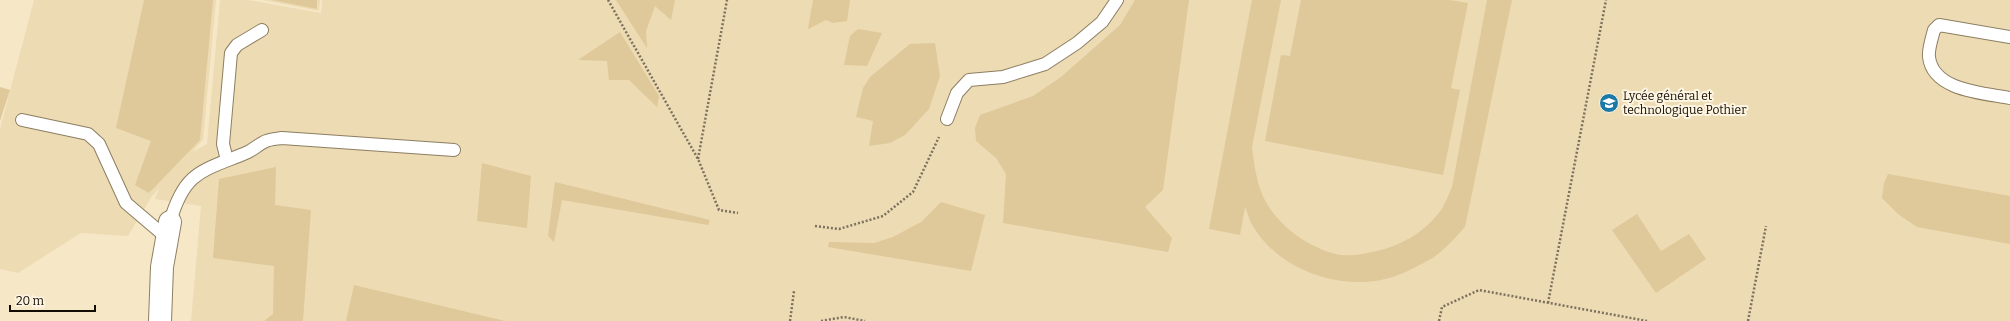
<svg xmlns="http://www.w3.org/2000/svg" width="2010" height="321" font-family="Bitter,serif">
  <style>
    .built { fill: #eddbb4 }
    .green { fill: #dfc899 }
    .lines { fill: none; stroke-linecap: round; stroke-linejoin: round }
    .service-casing { stroke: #8c7e61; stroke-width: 14 }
    .minor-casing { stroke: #8c7e61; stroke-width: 24 }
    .path { stroke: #7b715d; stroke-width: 2.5; stroke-dasharray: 2 2; stroke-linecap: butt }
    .service { stroke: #fff; stroke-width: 12 }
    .minor { stroke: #fff; stroke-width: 22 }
    .labels { text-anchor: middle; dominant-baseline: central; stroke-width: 4; stroke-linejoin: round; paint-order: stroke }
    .poi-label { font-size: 12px; fill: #120d03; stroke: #fef5e2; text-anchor: start }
  </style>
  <rect width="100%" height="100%" fill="#f6e7c7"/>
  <!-- built -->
  <g class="built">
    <polygon points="34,0 216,0 203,140 192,152 207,144 220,0 248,0 321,13 322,0 2010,0 2010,321 191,321 201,206 155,199 160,187 152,196 128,236 81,233 18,273 0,269 0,129"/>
    <polygon points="263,0 320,0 319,11"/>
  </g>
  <!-- green -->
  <g class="green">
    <polygon points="144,0 213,0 200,140 149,193 135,185 151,141 116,128"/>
    <polygon points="272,0 317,0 317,9"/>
    <polygon points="616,0 675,0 671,20 655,6 646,31 647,48"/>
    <polygon points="813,0 850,0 847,21 833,23 826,20 808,29"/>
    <polygon points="1135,0 1189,0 1163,190 1145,207 1172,238 1168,252 1003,223 1006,174 996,158 976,141 975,128 980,115 1033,96 1061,77 1120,25"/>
    <path d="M1252,0H1281L1252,147C1254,163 1256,179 1262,194C1274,222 1303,244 1332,253C1346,258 1363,254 1377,251C1400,246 1423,233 1438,214C1444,207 1448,196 1452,187L1487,0H1512L1465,227C1454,239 1443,252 1429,260C1415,268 1397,277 1381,280C1335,289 1277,268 1253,226C1249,220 1248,213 1245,207L1240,235L1209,229Z"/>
    <polygon points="1301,0 1450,0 1468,3 1451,88 1460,90 1443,175 1265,141 1281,55 1290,56"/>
    <polygon points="858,29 882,33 867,66 844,65 850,36"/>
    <polygon points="620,32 659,96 657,107 629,80 609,80 607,61 578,60"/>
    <polygon points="935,43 940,76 929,109 905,135 890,143 869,146 873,121 856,117 863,88 870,77 910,44"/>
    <polygon points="0,87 10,90 0,121"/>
    <polygon points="482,163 531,176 527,228 477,221"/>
    <polygon points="276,167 275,205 311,210 303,321 264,321 273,314 274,266 213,258 219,179"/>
    <polygon points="1888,174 2010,196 2010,244 1917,227 1898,214 1882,198 1884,183"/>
    <polygon points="555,182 710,220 708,225 562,200 554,242 548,236"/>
    <polygon points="941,202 985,215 971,271 828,247 829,242 874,243 893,237 921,222"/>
    <polygon points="1637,214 1661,251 1689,234 1706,259 1656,293 1612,230"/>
    <polygon points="354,285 505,321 346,321"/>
  </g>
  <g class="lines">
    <!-- service casing -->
    <g class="service-casing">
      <g id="service">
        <path d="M2010,37L1939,25L1934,30C1932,38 1928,49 1929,57C1933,91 1984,93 2010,98"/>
        <polyline points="947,119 957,93 969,80 1003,77 1045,64 1077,43 1102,22 1117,0"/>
        <polyline points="22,120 88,134 99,144 126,203 166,237"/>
        <polyline points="227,160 223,144 231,53 237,45 262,30"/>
        <path d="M170,222C185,169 204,171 248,152C254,149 258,145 264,142C269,139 276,139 282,138L454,150"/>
      </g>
    </g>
    <!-- minor casing -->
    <g class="minor-casing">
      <polyline id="minor" points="160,321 162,267 170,222"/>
    </g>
    <!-- path -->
    <g class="path">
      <polyline points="608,0 698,159 719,210 738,213"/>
      <polyline points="698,159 727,0"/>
      <polyline points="815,226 839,229 883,216 913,192 939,137"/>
      <polyline points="1548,303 1606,0"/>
      <polyline points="790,321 794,291"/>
      <polyline points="821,321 844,317 865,321"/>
      <polyline points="1439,321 1442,307 1479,290 1647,321"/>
      <polyline points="1748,321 1766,226"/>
    </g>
    <!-- service -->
    <use href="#service" class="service"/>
    <!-- minor -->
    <use href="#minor" class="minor"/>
  </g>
  <!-- icons -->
  <defs>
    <g id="school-disc" transform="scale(1)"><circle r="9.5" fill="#1a79a6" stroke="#fef5e2"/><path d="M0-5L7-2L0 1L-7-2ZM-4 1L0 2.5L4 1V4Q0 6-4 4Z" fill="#fff"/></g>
  </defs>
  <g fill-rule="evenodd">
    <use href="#school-disc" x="1609" y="103"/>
  </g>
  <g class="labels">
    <!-- poi labels -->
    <g class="poi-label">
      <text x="1623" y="96">Lycée général et<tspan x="1623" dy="14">technologique Pothier</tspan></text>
    </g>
  </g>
  <!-- scale -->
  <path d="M10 305v6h85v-6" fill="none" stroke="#120d03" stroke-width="2"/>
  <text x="16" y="305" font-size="12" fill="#120d03" stroke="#fef5e2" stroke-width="3" paint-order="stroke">20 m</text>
</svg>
